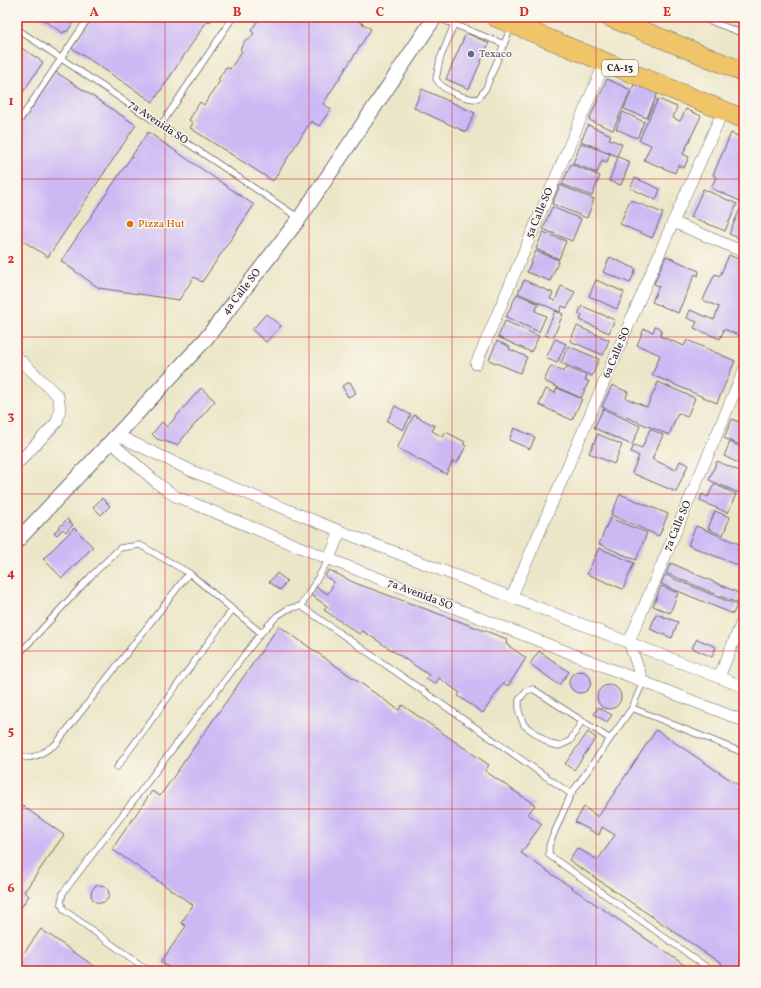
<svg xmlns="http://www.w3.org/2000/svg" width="761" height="988" font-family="Vollkorn,serif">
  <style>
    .building { fill: #cbb9f4 }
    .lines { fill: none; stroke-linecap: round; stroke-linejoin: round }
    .service-casing { stroke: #69676c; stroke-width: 7 }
    .minor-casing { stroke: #69676c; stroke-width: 12 }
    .tertiary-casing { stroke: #69676c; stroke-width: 16 }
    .trunk-casing { stroke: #69676c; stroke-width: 20 }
    .service { stroke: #fff; stroke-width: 5.5 }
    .minor { stroke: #fff; stroke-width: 11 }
    .tertiary { stroke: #fff; stroke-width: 14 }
    .trunk { stroke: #f0c469; stroke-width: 19 }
    .grid { fill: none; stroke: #d62828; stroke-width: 1; stroke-opacity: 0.55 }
    .service-dot { fill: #5c6f8a; stroke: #fbf7ec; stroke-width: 1.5 }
    .food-dot { fill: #e8710a; stroke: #fbf7ec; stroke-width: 1.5 }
    .labels { text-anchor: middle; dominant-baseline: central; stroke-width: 3; stroke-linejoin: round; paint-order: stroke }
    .shield { fill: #fbf7ec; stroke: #636270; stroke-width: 1 }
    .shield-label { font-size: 10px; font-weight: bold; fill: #22223b }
    .service-label { font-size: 11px; fill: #4e5e75; stroke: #fbf7ec; text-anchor: start }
    .street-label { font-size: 11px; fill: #22223b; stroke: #fbf7ec }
    .food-label { font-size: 11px; fill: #c56008; stroke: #fbf7ec; text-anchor: start }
    .neatline { fill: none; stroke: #d62828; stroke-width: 1.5 }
    .grid-label { font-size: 13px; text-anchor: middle; font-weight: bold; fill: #d62828 }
  </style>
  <rect width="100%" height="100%" fill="#fbf7ec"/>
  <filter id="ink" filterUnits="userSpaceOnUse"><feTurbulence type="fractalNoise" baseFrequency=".025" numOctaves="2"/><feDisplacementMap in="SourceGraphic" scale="8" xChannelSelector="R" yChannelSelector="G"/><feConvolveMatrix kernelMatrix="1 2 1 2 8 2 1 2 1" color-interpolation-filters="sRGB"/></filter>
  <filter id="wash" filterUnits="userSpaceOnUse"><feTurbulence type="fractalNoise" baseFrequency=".012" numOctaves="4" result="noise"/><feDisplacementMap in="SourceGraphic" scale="16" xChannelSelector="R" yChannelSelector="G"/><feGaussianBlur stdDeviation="0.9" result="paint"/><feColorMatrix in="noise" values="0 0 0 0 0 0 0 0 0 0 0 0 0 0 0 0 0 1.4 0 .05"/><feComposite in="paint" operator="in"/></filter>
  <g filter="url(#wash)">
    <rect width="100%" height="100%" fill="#ece6c8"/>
    <g id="blocks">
      <!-- building -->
      <g class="building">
        <polygon points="39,17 77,17 67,32 65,31 63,33"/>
        <polygon points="93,17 213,17 210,22 207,21 153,102 72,48"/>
        <polygon points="260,17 352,17 371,29 323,104 331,109 319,126 311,121 273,181 190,128 193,123 189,120 200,102 204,105 220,81 218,80 226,67 230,69 242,51 240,49 246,39 248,41 254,33 251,31"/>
        <polygon points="466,33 489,43 469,89 446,79"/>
        <polygon points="17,45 43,62 17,101"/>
        <polygon points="56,72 136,125 48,257 17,237 17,130"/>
        <polygon points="607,79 631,90 613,130 589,120"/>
        <polygon points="635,82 658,92 647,118 624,109"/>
        <polygon points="422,89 475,113 466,132 414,108"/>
        <polygon points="658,99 677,107 673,118 680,121 686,109 701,116 683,154 689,157 684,168 678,165 675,173 644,160 651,145 639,140"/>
        <polygon points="623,112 644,122 637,138 616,129"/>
        <polygon points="588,125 611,135 609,139 622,144 617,156 581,141"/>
        <polygon points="148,132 254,205 202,282 194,277 179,300 99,288 61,261"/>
        <polygon points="731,133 742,138 739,146 744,148 744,198 742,202 711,188 716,177 713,175"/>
        <polygon points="581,143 610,154 607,162 602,160 597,173 573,163"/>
        <polygon points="618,157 630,162 621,185 609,181"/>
        <polygon points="571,164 600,176 592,196 562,184"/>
        <polygon points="635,178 660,189 656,200 630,188"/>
        <polygon points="560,185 594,199 587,218 552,204"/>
        <polygon points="703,189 737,204 725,231 691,217"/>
        <polygon points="630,200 663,213 652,238 620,224"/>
        <polygon points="744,200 744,240 729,234"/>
        <polygon points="552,207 581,219 572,241 543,229"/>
        <polygon points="543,232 566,241 559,259 536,249"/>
        <polygon points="536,251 559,260 550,281 527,272"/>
        <polygon points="729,255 744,262 744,301 741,308 744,309 744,334 743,337 724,329 720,339 694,328 697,322 687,318 690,310 714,320 719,307 703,300 715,274 720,276"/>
        <polygon points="666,256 699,271 698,276 695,274 678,313 652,302 659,286 654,284"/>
        <polygon points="610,257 636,269 630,283 603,272"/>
        <polygon points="524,280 553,293 550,299 555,301 561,286 575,292 567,308 562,306 560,312 518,293"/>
        <polygon points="596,280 624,292 617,309 589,296"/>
        <polygon points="517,294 539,304 535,311 546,316 539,332 506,317"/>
        <polygon points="582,306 615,320 609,333 580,320 582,315 578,314"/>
        <polygon points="555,311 563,314 553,338 545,335"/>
        <polygon points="266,314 281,326 266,342 252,330"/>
        <polygon points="505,321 539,336 531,352 498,337"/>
        <polygon points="577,326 609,340 603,355 570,341"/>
        <polygon points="655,326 662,330 660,336 684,346 687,340 735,361 717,403 652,375 660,355 637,345 644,329 653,332"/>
        <polygon points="555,339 566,344 557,363 546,358"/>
        <polygon points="497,341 510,347 509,349 527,357 520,373 489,360"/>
        <polygon points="568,346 599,359 592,376 561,363"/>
        <polygon points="551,366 564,372 566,367 587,376 585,380 589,381 581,398 544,381"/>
        <polygon points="350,382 356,393 348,397 342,386"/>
        <polygon points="658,382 695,398 687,417 678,413 669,435 602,407 612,385 628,392 626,398 647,407"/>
        <polygon points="201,388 215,401 177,445 157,439 152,434 162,422 167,427"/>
        <polygon points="557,388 582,399 572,420 539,405 546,389 555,393"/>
        <polygon points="395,406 411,415 403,430 387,421"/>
        <polygon points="603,409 640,426 632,445 594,428"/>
        <polygon points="414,415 435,426 432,431 443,437 446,432 465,442 463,444 466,446 457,463 453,461 446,474 397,448"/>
        <polygon points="732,419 744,424 744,447 724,438"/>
        <polygon points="514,428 535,437 530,449 509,440"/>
        <polygon points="650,429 663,435 652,459 676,470 680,461 688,465 676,492 632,473 639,456 631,452 634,445 642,448"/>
        <polygon points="598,434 622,445 614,464 589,453"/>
        <polygon points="730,442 744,449 744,455 740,464 724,456"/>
        <polygon points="717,461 744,473 744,482 739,493 709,480"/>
        <polygon points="714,484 736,494 728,513 700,501 702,494 708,497"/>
        <polygon points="620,494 668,514 659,536 611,515"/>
        <polygon points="102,498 110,506 101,515 93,507"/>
        <polygon points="715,511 730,517 723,535 708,529"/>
        <polygon points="610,518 647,533 636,560 599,544"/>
        <polygon points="67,519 73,525 66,532 63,529 57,535 54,533"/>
        <polygon points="696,526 744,546 744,568 688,545"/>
        <polygon points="74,528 93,547 62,578 43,559"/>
        <polygon points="599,548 634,563 623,589 587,574"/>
        <polygon points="671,563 741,594 737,603 666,573"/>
        <polygon points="329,570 355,583 507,639 506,644 526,658 508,686 503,683 483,713 458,696 460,693 439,678 435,684 426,679 429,675 363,631 359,634 324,610 327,606 311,595 316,587 328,594 334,582 325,576"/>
        <polygon points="277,573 287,581 280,590 269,582"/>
        <polygon points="665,575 737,605 733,614 661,584"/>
        <polygon points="661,586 678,593 670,613 653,606"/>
        <polygon points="656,614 678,622 672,638 650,629"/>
        <polygon points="279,626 399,710 402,705 489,765 485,771 535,805 528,814 542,824 521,853 693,971 174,971 161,962 186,926 181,923 193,905 112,849 152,791 160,796"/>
        <polygon points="697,639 716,647 712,657 692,648"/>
        <polygon points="539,651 569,672 559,685 530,664"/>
        <polygon points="744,658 744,670 740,668"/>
        <circle cx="580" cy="682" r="11"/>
        <circle cx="609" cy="697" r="12"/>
        <polygon points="598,707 612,715 607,722 594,714"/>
        <polygon points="656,730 744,789 744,971 732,971 569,860 577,848 598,860 615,835 602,827 599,835 575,822 584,807 598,817"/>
        <polygon points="588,732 596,738 574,770 565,764"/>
        <polygon points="17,802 64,835 24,892 29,896 17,913"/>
        <circle cx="100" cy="894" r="9"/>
        <polygon points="41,929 101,971 17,971 17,960 18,961"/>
      </g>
    </g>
  </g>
  <g filter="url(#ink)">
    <use href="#blocks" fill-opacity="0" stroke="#69676c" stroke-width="1"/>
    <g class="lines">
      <!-- service casing -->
      <g class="service-casing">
        <g id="service">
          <polyline points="435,17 504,44"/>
          <path d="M457,17L440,59L436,79C443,91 464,99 478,99L486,88L511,27"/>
          <polyline points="700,17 744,34"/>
          <polyline points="17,29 299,218"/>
          <polyline points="17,124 89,17"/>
          <polyline points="161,125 233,17"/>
          <polyline points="301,606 329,559"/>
          <polyline points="17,656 91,576 120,548 140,545 189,573 261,633"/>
          <polyline points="643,682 632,708 571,794 552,838 549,846 549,855 712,971"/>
          <polyline points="632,708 744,753"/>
          <polyline points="582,721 570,741 559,746 550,744 524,725 519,712 519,700 526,691 533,689 610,739"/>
          <path d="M17,753C31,764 43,752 56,744L189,573"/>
          <polyline points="117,767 232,610"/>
          <polyline points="149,971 64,910 61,902 63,893 261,633 277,616 288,609 301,606 571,794"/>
        </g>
      </g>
      <!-- minor casing -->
      <g class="minor-casing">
        <g id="minor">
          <polyline points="673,222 744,252"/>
          <polyline points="17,357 58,396 60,409 57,422 17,464"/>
          <polyline points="476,364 605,62"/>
          <polyline points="117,435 192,471 340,531 744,687"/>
          <polyline points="111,442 157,483 175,496 329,559 744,721"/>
          <polyline points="329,559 340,531"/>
          <polyline points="512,596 673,222 723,111"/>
          <polyline points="719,677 744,617"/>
          <polyline points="643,682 629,642 744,370"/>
        </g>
      </g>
      <!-- tertiary casing -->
      <g class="tertiary-casing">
        <polyline id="tertiary" points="17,541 117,435 204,341 299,219 435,17"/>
      </g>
      <!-- trunk casing -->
      <g class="trunk-casing">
        <g id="trunk">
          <polyline points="495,17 744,119"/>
          <polyline points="609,17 744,72"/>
        </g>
      </g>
      <!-- service -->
      <use href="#service" class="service"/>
      <!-- minor -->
      <use href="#minor" class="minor"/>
      <!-- tertiary -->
      <use href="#tertiary" class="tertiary"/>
      <!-- trunk -->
      <use href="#trunk" class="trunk"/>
    </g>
  </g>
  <!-- grid -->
  <path class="grid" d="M165,17V971M309,17V971M452,17V971M596,17V971M17,179H744M17,337H744M17,494H744M17,651H744M17,809H744"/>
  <!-- markers -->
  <circle class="service-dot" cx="471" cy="54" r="4"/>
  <circle class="food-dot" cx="130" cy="224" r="4"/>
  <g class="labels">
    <!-- shield labels -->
    <rect class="shield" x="602" y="60" width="36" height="16" rx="3"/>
    <g class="shield-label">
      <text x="620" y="68">CA-13</text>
    </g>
    <!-- service labels -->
    <g class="service-label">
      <text x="479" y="54">Texaco</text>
    </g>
    <!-- street labels -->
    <g class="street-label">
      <text transform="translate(158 123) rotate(34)">7a Avenida SO</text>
      <text transform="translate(540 213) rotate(-67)">5a Calle SO</text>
      <text transform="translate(242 292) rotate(-52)">4a Calle SO</text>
      <text transform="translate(617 353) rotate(-67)">6a Calle SO</text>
      <text transform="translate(678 526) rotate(-67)">7a Calle SO</text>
      <text transform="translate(420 595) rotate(21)">7a Avenida SO</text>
    </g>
    <!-- food labels -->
    <g class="food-label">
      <text x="138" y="224">Pizza Hut</text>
    </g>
  </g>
  <!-- margin -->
  <rect width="761" height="988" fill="none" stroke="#fbf7ec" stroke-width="44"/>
  <rect x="22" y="22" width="717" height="944" class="neatline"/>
  <g class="grid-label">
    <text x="94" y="16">A</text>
    <text x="237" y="16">B</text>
    <text x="380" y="16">C</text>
    <text x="524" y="16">D</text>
    <text x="667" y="16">E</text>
    <text x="11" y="105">1</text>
    <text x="11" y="263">2</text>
    <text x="11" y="420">3</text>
    <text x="11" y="577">4</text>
    <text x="11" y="735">5</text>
    <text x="11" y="892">6</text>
  </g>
</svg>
